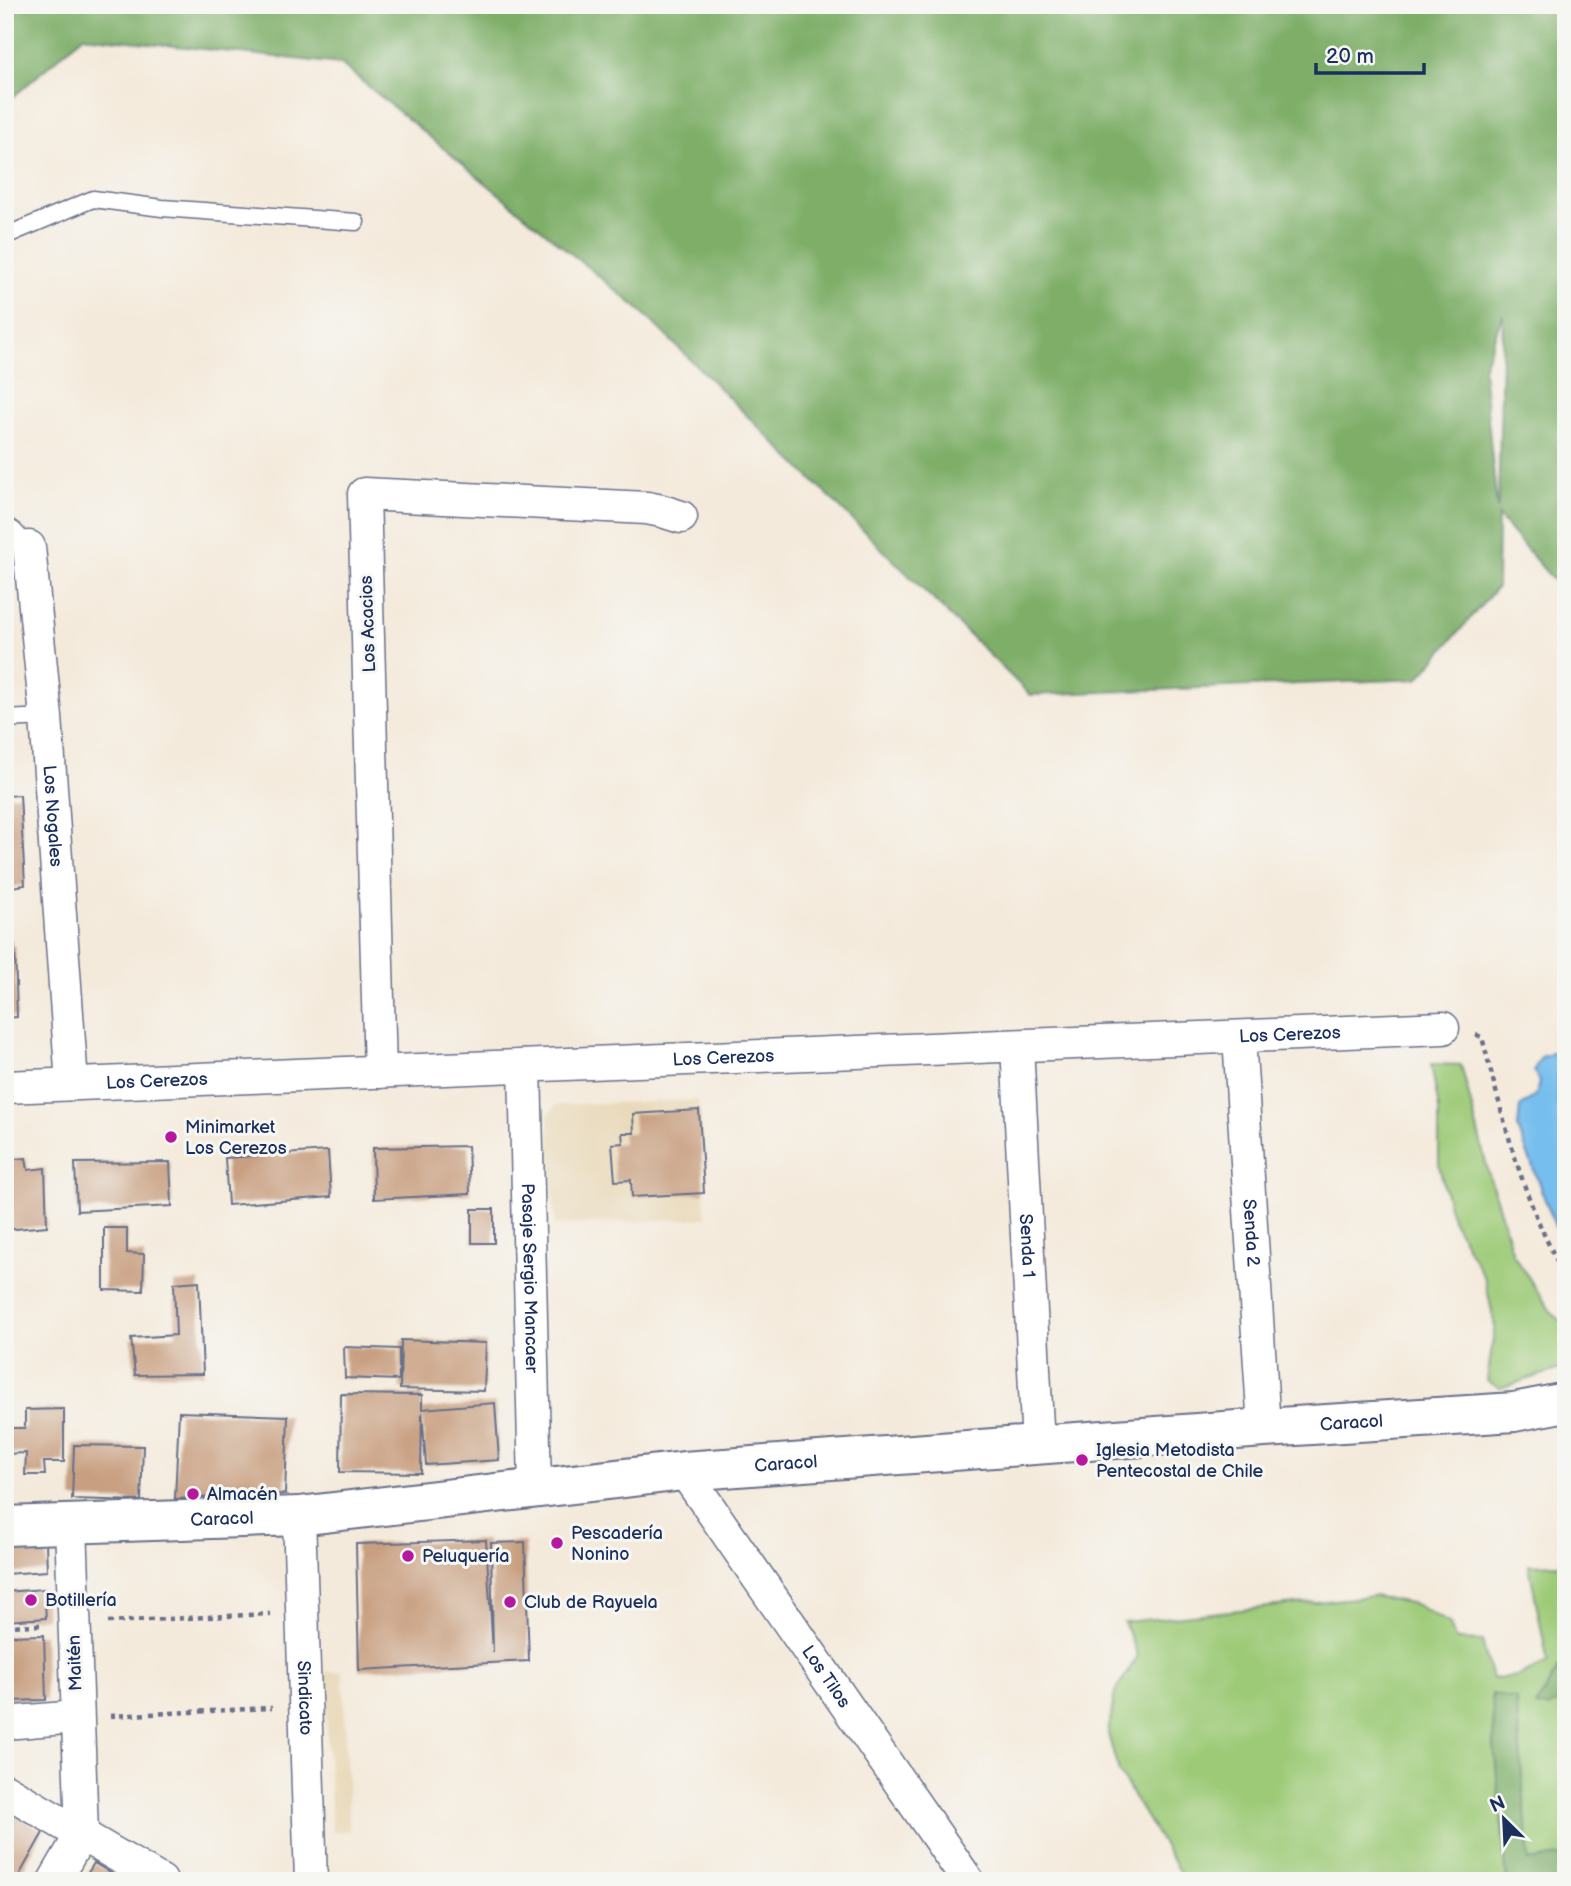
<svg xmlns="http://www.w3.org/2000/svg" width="1571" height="1886" font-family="'Balsamiq Sans',sans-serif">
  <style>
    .built { fill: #e9d9ba }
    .green { fill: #9dca77; stroke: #5c7c6a; stroke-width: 2 }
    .forest { fill: #7eae68; stroke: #4c6e63; stroke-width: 2; fill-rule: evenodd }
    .water { fill: #76beee; stroke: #4876a6; stroke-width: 2 }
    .building { fill: #c89f80 }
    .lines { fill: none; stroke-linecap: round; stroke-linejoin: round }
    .lane-casing { stroke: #67708a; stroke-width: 19 }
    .street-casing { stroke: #67708a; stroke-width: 35 }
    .secondary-casing { stroke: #67708a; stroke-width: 42 }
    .path { stroke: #67708a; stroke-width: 4.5; stroke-dasharray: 5 5; stroke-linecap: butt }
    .lane { stroke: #fff; stroke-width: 16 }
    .street { stroke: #fff; stroke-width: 32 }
    .secondary { stroke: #fff; stroke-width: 38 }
    .poi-dot { fill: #b5179e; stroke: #f6f6f2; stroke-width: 2.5 }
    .labels { text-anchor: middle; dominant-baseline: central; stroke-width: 6; stroke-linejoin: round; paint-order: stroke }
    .street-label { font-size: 18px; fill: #1b2f5e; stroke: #f6f6f2 }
    .poi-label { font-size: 18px; fill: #1b2f5e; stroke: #f6f6f2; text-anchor: start }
  </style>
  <rect width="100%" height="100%" fill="#f6f6f2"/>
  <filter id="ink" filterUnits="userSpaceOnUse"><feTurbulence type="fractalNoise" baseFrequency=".0143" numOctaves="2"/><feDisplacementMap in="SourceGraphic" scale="14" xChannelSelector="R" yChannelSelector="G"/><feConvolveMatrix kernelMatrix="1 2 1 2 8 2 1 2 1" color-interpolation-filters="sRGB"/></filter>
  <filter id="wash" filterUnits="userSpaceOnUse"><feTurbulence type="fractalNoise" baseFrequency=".00686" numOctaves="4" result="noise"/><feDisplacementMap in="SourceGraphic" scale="28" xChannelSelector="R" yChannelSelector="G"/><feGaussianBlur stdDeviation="1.57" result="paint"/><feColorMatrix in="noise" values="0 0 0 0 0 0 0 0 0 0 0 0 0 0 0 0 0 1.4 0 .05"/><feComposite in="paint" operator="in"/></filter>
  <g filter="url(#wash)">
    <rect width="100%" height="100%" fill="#f4eadb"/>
    <!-- built -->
    <g class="built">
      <polygon points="698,1100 706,1218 555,1225 548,1115 556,1105"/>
      <polygon points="343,1671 349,1831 332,1832 324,1672"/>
    </g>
    <!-- green -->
    <g class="green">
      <polygon points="1431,1064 1461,1065 1490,1179 1513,1254 1552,1313 1566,1326 1566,1367 1500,1388 1487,1381 1495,1326 1485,1279 1452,1219 1439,1165 1439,1109"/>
      <polygon points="1566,1564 1566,1881 1185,1881 1119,1772 1108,1734 1115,1692 1138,1656 1124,1622 1374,1596 1415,1604 1450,1624 1455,1640 1482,1641 1492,1679 1518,1676 1548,1663 1529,1565"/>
    </g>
    <!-- forest -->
    <g class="forest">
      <path d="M5,5H1566V595L1498,516L1497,587L1418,679L1030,695L641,311L341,64L83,36L5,104ZM1503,314L1498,507L1497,508L1483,369Z"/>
      <polygon points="1566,1631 1566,1698 1548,1708 1536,1706 1564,1659"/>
      <polygon points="1492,1694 1516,1699 1529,1861 1566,1855 1566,1881 1507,1881 1494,1745"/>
    </g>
    <!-- water -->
    <path class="water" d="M1566,1038V1067L1558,1076V1102L1566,1129V1242L1555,1226L1518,1128L1520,1107L1536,1095L1539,1082L1534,1070L1541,1057C1553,1055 1559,1049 1566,1038Z"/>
    <g id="blocks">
      <!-- building -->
      <g class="building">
        <polygon points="20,795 25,885 5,888 5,796"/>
        <polygon points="15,946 17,1017 5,1018 5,948"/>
        <polygon points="699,1110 704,1193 632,1197 631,1180 615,1181 612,1144 623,1143 622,1133 634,1133 633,1114"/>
        <polygon points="468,1146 470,1194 374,1199 373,1148"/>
        <polygon points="328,1151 331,1197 228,1205 225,1158"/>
        <polygon points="26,1158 28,1170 45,1168 47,1226 5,1230 5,1160"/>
        <polygon points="170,1162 172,1206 77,1211 75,1163"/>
        <rect x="472" y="1209" width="22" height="34"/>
        <polygon points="104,1228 127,1228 127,1253 144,1254 143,1291 104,1290"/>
        <polygon points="199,1281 203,1374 135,1375 131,1338 176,1335 174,1283"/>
        <polygon points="401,1340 486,1343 484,1391 400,1389"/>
        <polygon points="344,1347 399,1349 399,1380 345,1378"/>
        <polygon points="341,1394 422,1395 422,1409 495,1403 499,1460 426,1465 422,1412 421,1473 340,1472"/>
        <polygon points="64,1409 64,1462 44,1462 45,1475 25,1475 26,1453 5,1454 5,1428 25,1428 25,1410"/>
        <polygon points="179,1412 288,1416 285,1494 175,1499"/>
        <polygon points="74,1445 143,1446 141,1501 72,1499"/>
        <polygon points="486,1540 493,1652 491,1543 525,1542 529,1661 359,1670 356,1544"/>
        <polygon points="46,1543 47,1571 5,1574 5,1545"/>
        <polygon points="44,1589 46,1618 6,1621 5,1592"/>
        <polygon points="44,1635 46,1700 5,1701 5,1636"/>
        <polygon points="12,1813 44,1831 16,1881 5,1881 5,1825"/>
        <polygon points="94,1863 124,1881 83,1881"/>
      </g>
    </g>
  </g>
  <g filter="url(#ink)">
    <use href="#blocks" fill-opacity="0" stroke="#67708a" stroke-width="2"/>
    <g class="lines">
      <!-- lane casing -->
      <g class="lane-casing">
        <g id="lane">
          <polyline points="5,236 93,199 162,208 356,222"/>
          <polyline points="5,525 14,531 29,547"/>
          <polyline points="5,719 46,717"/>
        </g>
      </g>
      <!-- street casing -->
      <g class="street-casing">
        <g id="street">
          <path id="s1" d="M29,547L46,717L72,1084"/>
          <path id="s2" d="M1239,1037L1264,1428"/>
          <path id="s3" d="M1017,1046L1038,1445"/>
          <path id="s4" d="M525,1066L535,1488"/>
          <polyline points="380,1072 364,494 647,508 662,511 681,517"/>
          <path id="s5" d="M5,1087L1443,1028"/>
          <path id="s6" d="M684,1471L968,1881"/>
          <path id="s7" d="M299,1516L311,1881"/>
          <polyline points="5,1723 77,1717"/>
          <polyline points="5,1790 161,1881"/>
          <polyline points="54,1881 82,1833 71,1525"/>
        </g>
      </g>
      <!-- secondary casing -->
      <g class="secondary-casing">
        <g id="secondary">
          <path id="s8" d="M5,1526L299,1516L684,1471L1264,1428L1484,1414L1514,1412L1566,1402"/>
        </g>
      </g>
      <!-- path -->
      <g class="path">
        <path d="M1476,1035L1482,1037C1503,1118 1523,1203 1566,1277"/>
        <polyline points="108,1622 270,1614"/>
        <polyline points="5,1626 43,1625"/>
        <polyline points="110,1716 272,1708"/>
      </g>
      <!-- lane -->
      <use href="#lane" class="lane"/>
      <!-- street -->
      <use href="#street" class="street"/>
      <!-- secondary -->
      <use href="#secondary" class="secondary"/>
    </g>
  </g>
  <!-- markers -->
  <g class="poi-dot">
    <circle cx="171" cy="1137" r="7"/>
    <circle cx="1082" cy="1460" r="7"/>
    <circle cx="193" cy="1494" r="7"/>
    <circle cx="557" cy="1543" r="7"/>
    <circle cx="408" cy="1556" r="7"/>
    <circle cx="31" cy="1600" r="7"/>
    <circle cx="510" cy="1602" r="7"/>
  </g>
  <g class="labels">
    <!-- street labels -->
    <g class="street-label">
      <text transform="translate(368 624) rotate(-92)">Los Acacios</text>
      <text stroke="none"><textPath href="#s1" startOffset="270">Los Nogales</textPath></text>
      <text stroke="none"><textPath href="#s5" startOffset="1286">Los Cerezos</textPath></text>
      <text stroke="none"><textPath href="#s5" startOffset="719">Los Cerezos</textPath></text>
      <text stroke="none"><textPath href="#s5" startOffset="152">Los Cerezos</textPath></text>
      <text stroke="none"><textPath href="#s2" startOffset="196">Senda 2</textPath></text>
      <text stroke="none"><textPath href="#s3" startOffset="200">Senda 1</textPath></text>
      <text stroke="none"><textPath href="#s4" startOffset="212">Pasaje Sergio Mancaer</textPath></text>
      <text stroke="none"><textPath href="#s8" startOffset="1351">Caracol</textPath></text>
      <text stroke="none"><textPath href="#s8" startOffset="784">Caracol</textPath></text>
      <text stroke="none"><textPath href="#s8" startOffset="217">Caracol</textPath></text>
      <text transform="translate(75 1663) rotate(-92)">Maitén</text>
      <text stroke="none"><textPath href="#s6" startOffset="250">Los Tilos</textPath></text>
      <text stroke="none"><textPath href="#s7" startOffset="182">Sindicato</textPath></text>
    </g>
    <!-- poi labels -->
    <g class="poi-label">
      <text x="185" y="1127">Minimarket<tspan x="185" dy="21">Los Cerezos</tspan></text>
      <text x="1096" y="1450">Iglesia Metodista<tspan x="1096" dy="21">Pentecostal de Chile</tspan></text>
      <text x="207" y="1494">Almacén</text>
      <text x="571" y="1533">Pescadería<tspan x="571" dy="21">Nonino</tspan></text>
      <text x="422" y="1556">Peluquería</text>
      <text x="45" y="1600">Botillería</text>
      <text x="524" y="1602">Club de Rayuela</text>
    </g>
  </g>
  <!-- margin -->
  <rect width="1571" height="1886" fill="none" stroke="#f6f6f2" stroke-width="28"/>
  <!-- north arrow -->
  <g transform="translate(1504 1819) rotate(336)" stroke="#f6f6f2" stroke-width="5" paint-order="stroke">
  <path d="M0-5L12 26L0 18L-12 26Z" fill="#1b2f5e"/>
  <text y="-10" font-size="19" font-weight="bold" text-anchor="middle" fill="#1b2f5e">N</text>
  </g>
  <!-- scale -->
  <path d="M1316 63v10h108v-10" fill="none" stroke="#1b2f5e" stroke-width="3.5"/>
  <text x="1326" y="63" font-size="21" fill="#1b2f5e" stroke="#f6f6f2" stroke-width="5" paint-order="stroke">20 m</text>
</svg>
